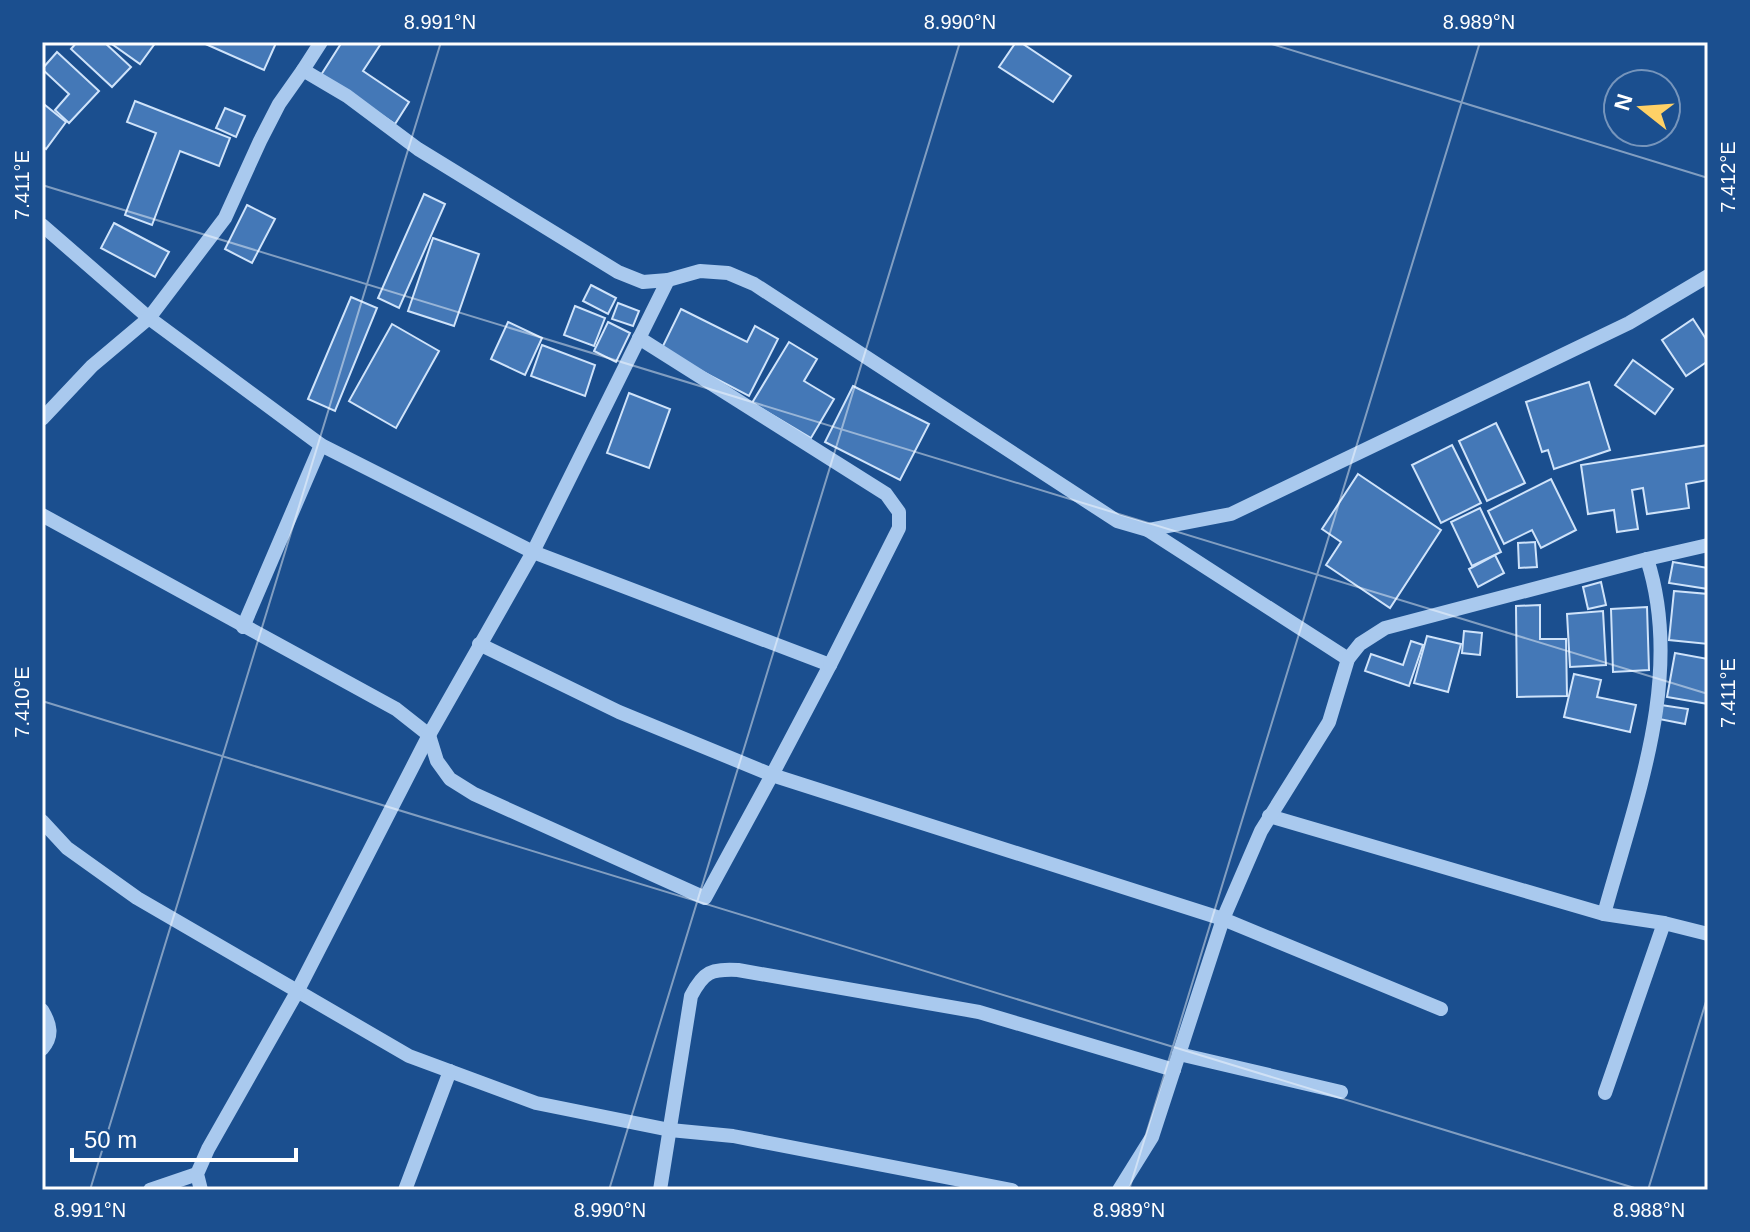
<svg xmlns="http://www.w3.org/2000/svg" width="1750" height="1232" font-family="Helvetica,sans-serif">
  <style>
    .building { fill: #4478b7; stroke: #cfe3fa; stroke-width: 2 }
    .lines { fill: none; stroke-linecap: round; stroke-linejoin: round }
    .minor { stroke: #a9c9ee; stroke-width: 14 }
    .ticks { fill: none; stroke: #fff; stroke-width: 2; stroke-opacity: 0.45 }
    .neatline { fill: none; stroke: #fff; stroke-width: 3 }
    .ticks-label { font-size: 20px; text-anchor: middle; fill: #fff }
  </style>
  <rect width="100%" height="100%" fill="#1b4f8f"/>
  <!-- building -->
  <g class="building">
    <polygon points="77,42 104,42 131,67 112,87 71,49"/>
    <polygon points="109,42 156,42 140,64"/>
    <polygon points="201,42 273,42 276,43 264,70"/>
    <polygon points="342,42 382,42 363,71 409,102 395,124 321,75"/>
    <polygon points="1016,42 1020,42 1071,76 1053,102 999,67"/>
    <polygon points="57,52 99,91 69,123 55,110 69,94 42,69"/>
    <polygon points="135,101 230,138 219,166 180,151 152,225 125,215 156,133 127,122"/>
    <polygon points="45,105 66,122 46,149 42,146 42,109"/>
    <polygon points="225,108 245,116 236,137 216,128"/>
    <polygon points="424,194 445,204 399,308 378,298"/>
    <polygon points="247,205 275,219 252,263 225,249"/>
    <polygon points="114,223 169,252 155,277 101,248"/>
    <polygon points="433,238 479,254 454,326 408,311"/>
    <polygon points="591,285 616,298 608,314 583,301"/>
    <polygon points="351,297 377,308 335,411 308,399"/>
    <polygon points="618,303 639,311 633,326 612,319"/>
    <polygon points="575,306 605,318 594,346 564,335"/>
    <polygon points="681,309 747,342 755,326 778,339 749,396 661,350"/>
    <polygon points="1693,319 1708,342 1708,361 1686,376 1662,340"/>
    <polygon points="508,322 542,338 525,375 491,359"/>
    <polygon points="608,322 630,333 616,362 594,351"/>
    <polygon points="392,324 439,351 396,428 349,401"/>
    <polygon points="789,342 817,359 804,381 834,399 811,438 752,403"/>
    <polygon points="542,345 595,365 585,396 531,376"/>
    <polygon points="1633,360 1673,389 1655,414 1615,385"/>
    <polygon points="1589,382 1610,450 1554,469 1548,450 1542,452 1526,402"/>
    <polygon points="853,386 929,424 900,480 825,442"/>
    <polygon points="629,393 670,409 649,468 607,453"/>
    <polygon points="1496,423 1525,483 1487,501 1459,441"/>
    <polygon points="1452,445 1481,503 1441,523 1412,465"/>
    <polygon points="1708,445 1708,480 1686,484 1689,508 1647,514 1643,488 1632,490 1638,529 1617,532 1614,510 1588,514 1581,465"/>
    <polygon points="1358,474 1441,530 1390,608 1326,565 1341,542 1322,529"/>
    <polygon points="1551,479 1576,530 1541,548 1532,530 1504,544 1488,511"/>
    <polygon points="1480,508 1501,552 1472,566 1451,522"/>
    <polygon points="1535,542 1537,567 1519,568 1518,543"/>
    <polygon points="1495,555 1504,573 1478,587 1469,569"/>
    <polygon points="1673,562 1708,568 1708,589 1669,583"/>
    <polygon points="1601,582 1606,605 1588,609 1583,587"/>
    <polygon points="1674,591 1708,594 1708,644 1669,640"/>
    <polygon points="1540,605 1540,639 1566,639 1567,696 1517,697 1516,606"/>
    <polygon points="1647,607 1649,670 1613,672 1611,609"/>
    <polygon points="1603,611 1606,665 1570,667 1567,614"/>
    <polygon points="1464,631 1482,633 1480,655 1462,653"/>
    <polygon points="1427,636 1461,644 1448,692 1414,683"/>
    <polygon points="1411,641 1423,645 1409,686 1365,671 1371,654 1403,665"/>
    <polygon points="1675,653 1708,659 1708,704 1667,697"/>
    <polygon points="1574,674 1601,680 1597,697 1636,705 1630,732 1564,717"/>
    <polygon points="1661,705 1688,709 1685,724 1659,719"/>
  </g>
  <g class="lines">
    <!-- minor -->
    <g class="minor">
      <polyline points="303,70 321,42"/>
      <polyline points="42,225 149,318 321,445 533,552 830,665 772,775 619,712 479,644"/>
      <polyline points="639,338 886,494 899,512 899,528 830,665"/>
      <polyline points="42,419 92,366 149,318 225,218 260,141 279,104 303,70 347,96 418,149 618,272 643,282 668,280 700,271 728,273 754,284 1117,521 1148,530 1231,514 1629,323 1708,276"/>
      <polyline points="42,515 396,709 429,735 437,761 450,779 474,794 705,898 772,775 1223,919 1441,1009"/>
      <polyline points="1148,530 1348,659"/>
      <polyline points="243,627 321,445"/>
      <polyline points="1269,816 1604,914 1664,923 1708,934"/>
      <polyline points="42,821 67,848 137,898 409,1056 536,1103 670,1130 733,1136 1012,1190"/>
      <path d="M1604,914C1635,801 1685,676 1647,559"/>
      <path d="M42,1010C51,1025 53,1036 42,1049"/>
      <polyline points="1179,1054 1341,1092"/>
      <polyline points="1605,1093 1664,923"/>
      <polyline points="150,1190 197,1174"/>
      <polyline points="201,1190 197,1174 208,1149 297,992 429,735 533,552 668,280"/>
      <polyline points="405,1190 450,1071"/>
      <path d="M660,1190L691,996C704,971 711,969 738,970L979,1012L1174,1070"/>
      <polyline points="1119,1190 1152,1137 1223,919 1261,831 1329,722 1348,659 1360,644 1385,628 1647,559 1708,545"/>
    </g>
  </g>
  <!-- ticks -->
  <path class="ticks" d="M1265,42L1708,178M42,185L1708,694M42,701L1641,1190M90,1190L441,42M609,1190L960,42M1129,1190L1480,42M1648,1190L1708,995"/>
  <!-- border -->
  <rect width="1750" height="1232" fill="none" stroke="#1b4f8f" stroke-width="88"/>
  <!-- north arrow -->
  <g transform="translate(1642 108) rotate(287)"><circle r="38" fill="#1b4f8f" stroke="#7695bc" stroke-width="2"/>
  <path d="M0-6L14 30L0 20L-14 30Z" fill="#ffd166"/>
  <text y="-12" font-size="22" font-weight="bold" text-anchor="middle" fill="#ffffff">N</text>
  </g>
  <!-- scale -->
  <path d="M72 1148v12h224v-12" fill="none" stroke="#ffffff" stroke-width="4"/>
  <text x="84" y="1148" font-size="24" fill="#ffffff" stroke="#1b4f8f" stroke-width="6" paint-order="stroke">50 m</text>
  <rect x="44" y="44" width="1662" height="1144" class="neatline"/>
  <g class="ticks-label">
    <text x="440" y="29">8.991°N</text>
    <text x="960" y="29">8.990°N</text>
    <text x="1479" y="29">8.989°N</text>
    <text transform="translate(1728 177) rotate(-90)" y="7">7.412°E</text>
    <text transform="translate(22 185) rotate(-90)" y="7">7.411°E</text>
    <text transform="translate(1728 693) rotate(-90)" y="7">7.411°E</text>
    <text transform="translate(22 702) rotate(-90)" y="7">7.410°E</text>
    <text x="90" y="1217">8.991°N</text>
    <text x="610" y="1217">8.990°N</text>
    <text x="1129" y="1217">8.989°N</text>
    <text x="1649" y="1217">8.988°N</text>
  </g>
</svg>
